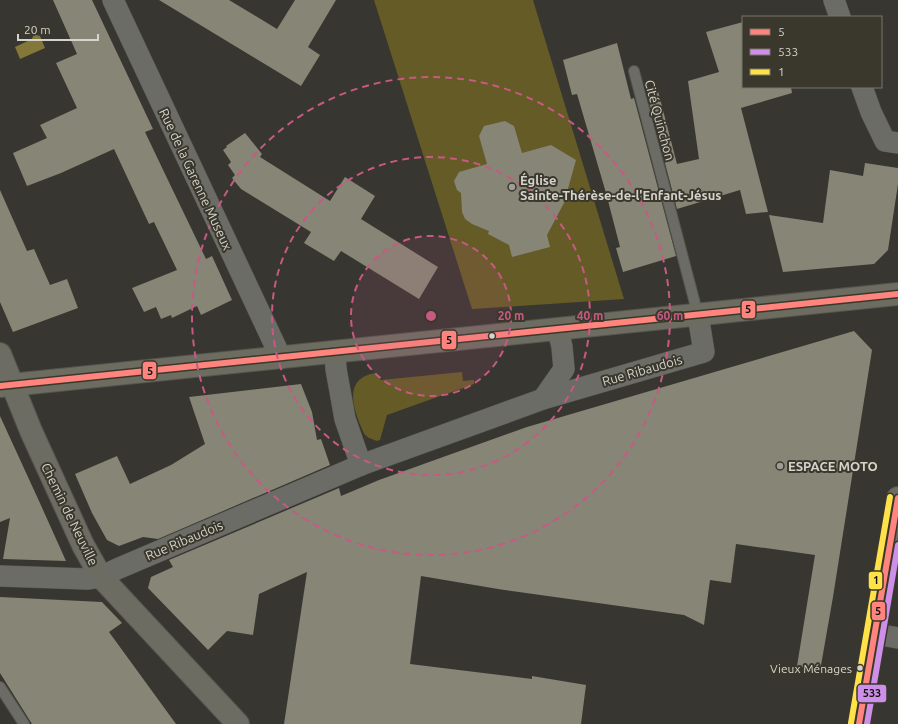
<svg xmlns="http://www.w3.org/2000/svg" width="898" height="724" font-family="Ubuntu,sans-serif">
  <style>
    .green { fill: #645b26 }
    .water { fill: #837839 }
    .building { fill: #878575 }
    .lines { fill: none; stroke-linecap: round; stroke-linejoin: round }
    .service-casing { stroke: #55544f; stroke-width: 12 }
    .minor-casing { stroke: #55544f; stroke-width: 22 }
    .secondary-casing { stroke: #55544f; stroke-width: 24 }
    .primary-casing { stroke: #55544f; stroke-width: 24 }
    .service { stroke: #6c6c67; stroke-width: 10 }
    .minor { stroke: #6c6c67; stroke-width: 21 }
    .secondary { stroke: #6d6c63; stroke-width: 22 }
    .primary { stroke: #6d6c60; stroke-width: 22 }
    .bus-1-casing { stroke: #3a382d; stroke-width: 9 }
    .bus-2-casing { stroke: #3a382d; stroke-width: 9 }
    .bus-3-casing { stroke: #3a382d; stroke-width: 9 }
    .bus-1 { stroke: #fe847d; stroke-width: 6 }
    .bus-2 { stroke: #ce8fe9; stroke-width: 6 }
    .bus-3 { stroke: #fee247; stroke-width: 6 }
    .ring { fill: none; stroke: #c85983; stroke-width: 2; stroke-dasharray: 7 5 }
    .poi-dot { fill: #9d9c95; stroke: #3a382d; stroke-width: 1.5 }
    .bus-dot { fill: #d4d3cc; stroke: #3a382d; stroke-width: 1.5 }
    .labels { text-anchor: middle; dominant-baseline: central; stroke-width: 4; stroke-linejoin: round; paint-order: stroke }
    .bus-label { font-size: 12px; fill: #d4d3cc; stroke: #3a382d; text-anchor: end }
    .street-label { font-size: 13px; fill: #d4d3cc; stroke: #3a382d }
    .poi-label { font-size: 13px; font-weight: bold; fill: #d4d3cc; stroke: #3a382d; text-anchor: start }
    .centre { fill: #c85983; stroke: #3a382d; stroke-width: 2 }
    .ring-label { font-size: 12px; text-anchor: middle; font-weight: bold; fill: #c85983; stroke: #3a382d; stroke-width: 4; stroke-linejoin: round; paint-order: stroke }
    .line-badge { stroke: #3a382d; stroke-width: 1.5 }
    .pale-badge-label { font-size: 11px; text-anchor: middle; font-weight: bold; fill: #111 }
  </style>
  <rect width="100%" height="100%" fill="#373630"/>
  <!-- green -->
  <g class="green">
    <polygon points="374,0 533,0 624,299 472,309"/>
    <path d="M462,372L463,381L474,380V384L387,415L380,440L377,441L369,438L365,435C355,414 340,378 376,373L381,380Z"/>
  </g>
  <!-- water -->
  <polygon class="water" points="36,35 40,36 45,48 20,59 15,47 32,39 33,36"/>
  <!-- building -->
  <g class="building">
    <polygon points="53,0 92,0 153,129 145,132 166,176 206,259 212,256 232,300 201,315 197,306 172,318 171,315 161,319 156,307 144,312 132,288 177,270 154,222 149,224 114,149 61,173 27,186 13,153 47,138 40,125 77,108 56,63 77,54"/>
    <polygon points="159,0 229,0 277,29 295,0 336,0 308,47 320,55 301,86"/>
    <polygon points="743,22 743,87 791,87 792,93 741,108 768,212 746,214 740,190 677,209 647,94 658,91 677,164 699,159 688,81 719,72 706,32"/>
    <polygon points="617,43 631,99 634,98 676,256 623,272 616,248 620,247 606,193 577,94 572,95 563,60"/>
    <polygon points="505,121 514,126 522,153 551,145 576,160 564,203 547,235 550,247 512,257 509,245 488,234 489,231 472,224 465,219 462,212 461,193 457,190 454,181 459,172 487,164 479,136 484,126"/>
    <polygon points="245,133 262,154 260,157 330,201 345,177 375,196 361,219 438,267 419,299 341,251 334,261 304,243 311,232 241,189 232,178 235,175 228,165 231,162 223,150 227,147 226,146"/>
    <polygon points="865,163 898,168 898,184 888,250 874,264 783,272 769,215 823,223 830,170 863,176"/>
    <polygon points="0,190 27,251 34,249 50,285 67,279 78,308 13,332 0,302"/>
    <polygon points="854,331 872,350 833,597 820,671 797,666 815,555 736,544 731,583 710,580 704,625 684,615 498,589 421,576 410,664 532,679 532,676 586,685 581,724 284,724 307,572 259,594 253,635 227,631 208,650 148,588 151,577 173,567 169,560 339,488 341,496 379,480 527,427"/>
    <polygon points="301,384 312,412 317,440 321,439 330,465 158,539 143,537 119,546 107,540 92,513 75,474 117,456 130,484 171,465 205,444 189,397"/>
    <polygon points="0,416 39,501 66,561 3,559 10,518 0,522"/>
    <polygon points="0,597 102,602 122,623 109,632 176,724 32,724 0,673"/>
  </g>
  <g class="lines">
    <!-- service casing -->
    <g class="service-casing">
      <g id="service">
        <polyline points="634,71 698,315"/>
        <polyline points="0,687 24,724"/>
      </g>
    </g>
    <!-- minor casing -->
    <g class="minor-casing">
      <g id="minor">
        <polyline points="113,0 281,358"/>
        <polyline points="834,0 840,17"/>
        <polyline points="862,87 871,112 885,141 898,143"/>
        <polyline points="335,352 336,369 345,419 361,465"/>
        <polyline points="543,399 704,352 698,315"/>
        <polyline points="0,576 87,579 101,577 117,569 361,465 543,399 564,369 562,347 558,329"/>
        <polyline points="875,634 898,638"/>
      </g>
    </g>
    <!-- secondary casing -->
    <g class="secondary-casing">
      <g id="secondary">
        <polyline points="0,354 31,431 83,545 101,577 238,724"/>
        <polyline points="859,724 898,498"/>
      </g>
    </g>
    <!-- primary casing -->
    <g class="primary-casing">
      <polyline id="primary" points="0,386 898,294"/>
    </g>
    <!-- service -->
    <use href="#service" class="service"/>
    <!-- minor -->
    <use href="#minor" class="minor"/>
    <!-- secondary -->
    <use href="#secondary" class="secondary"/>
    <!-- primary -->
    <use href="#primary" class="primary"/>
    <!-- bus-1 casing -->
    <g class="bus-1-casing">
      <g id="bus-1">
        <polyline points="0,386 898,294"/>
        <polyline points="859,724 898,498"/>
      </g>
    </g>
    <!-- bus-2 casing -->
    <g class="bus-2-casing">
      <polyline id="bus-2" points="867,724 898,545"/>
    </g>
    <!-- bus-3 casing -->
    <g class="bus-3-casing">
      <polyline id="bus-3" points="851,723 890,497"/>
    </g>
    <!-- bus-1 -->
    <use href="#bus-1" class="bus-1"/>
    <!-- bus-2 -->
    <use href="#bus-2" class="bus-2"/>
    <!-- bus-3 -->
    <use href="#bus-3" class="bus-3"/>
  </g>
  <!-- distance rings -->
  <circle cx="431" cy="316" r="80" fill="#c85983" fill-opacity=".12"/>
  <g class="ring">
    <circle cx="431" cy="316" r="80"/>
    <circle cx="431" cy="316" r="159"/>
    <circle cx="431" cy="316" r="239"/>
  </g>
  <!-- markers -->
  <g class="poi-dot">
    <circle cx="512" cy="187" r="4"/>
    <circle cx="780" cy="466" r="4"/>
  </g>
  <g class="bus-dot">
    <circle cx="492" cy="336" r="3.5"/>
    <circle cx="860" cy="668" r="3.5"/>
  </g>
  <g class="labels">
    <!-- bus labels -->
    <g class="bus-label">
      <text x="852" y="668">Vieux Ménages</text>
    </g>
    <!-- street labels -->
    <g class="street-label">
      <text transform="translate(660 120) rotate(75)">Cité Quinchon</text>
      <text transform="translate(196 179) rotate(65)">Rue de la Garenne Museux</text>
      <text transform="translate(642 370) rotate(-16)">Rue Ribaudois</text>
      <text transform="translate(70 514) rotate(64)">Chemin de Neuville</text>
      <text transform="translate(184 540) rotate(-23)">Rue Ribaudois</text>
    </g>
    <!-- poi labels -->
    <g class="poi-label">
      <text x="520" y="180">Église<tspan x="520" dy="15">Sainte-Thérèse-de-l'Enfant-Jésus</tspan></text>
      <text x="788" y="466">ESPACE MOTO</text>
    </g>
  </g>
  <circle cx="431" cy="316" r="6" class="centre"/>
  <g class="ring-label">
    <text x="511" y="320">20 m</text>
    <text x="590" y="320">40 m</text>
    <text x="670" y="320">60 m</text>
  </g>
  <g class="line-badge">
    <rect x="741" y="300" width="15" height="19" rx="4" fill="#fe847d"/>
    <rect x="441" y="330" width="16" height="20" rx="4" fill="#fe847d"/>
    <rect x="142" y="361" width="15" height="19" rx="4" fill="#fe847d"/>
    <rect x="868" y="571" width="15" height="19" rx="4" fill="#fee247"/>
    <rect x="871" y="601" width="15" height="20" rx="4" fill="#fe847d"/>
    <rect x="857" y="684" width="30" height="19" rx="4" fill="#ce8fe9"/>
  </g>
  <g class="pale-badge-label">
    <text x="748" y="313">5</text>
    <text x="449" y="344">5</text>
    <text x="150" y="375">5</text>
    <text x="876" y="584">1</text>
    <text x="878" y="615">5</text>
    <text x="872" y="697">533</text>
  </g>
  <!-- legend -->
  <rect x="742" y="16" width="140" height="72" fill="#3a382d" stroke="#78766d"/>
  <rect x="750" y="29" width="20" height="6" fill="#fe847d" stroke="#78766d"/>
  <text x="778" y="36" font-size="12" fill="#d4d3cc">5</text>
  <rect x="750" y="49" width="20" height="6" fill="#ce8fe9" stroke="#78766d"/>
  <text x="778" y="56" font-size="12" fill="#d4d3cc">533</text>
  <rect x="750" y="69" width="20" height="6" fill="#fee247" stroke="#78766d"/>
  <text x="778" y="76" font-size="12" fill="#d4d3cc">1</text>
  <!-- scale -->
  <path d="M18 34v6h80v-6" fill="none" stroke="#d4d3cc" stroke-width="2"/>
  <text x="24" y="34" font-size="12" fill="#d4d3cc" stroke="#3a382d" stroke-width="3" paint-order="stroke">20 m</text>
</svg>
